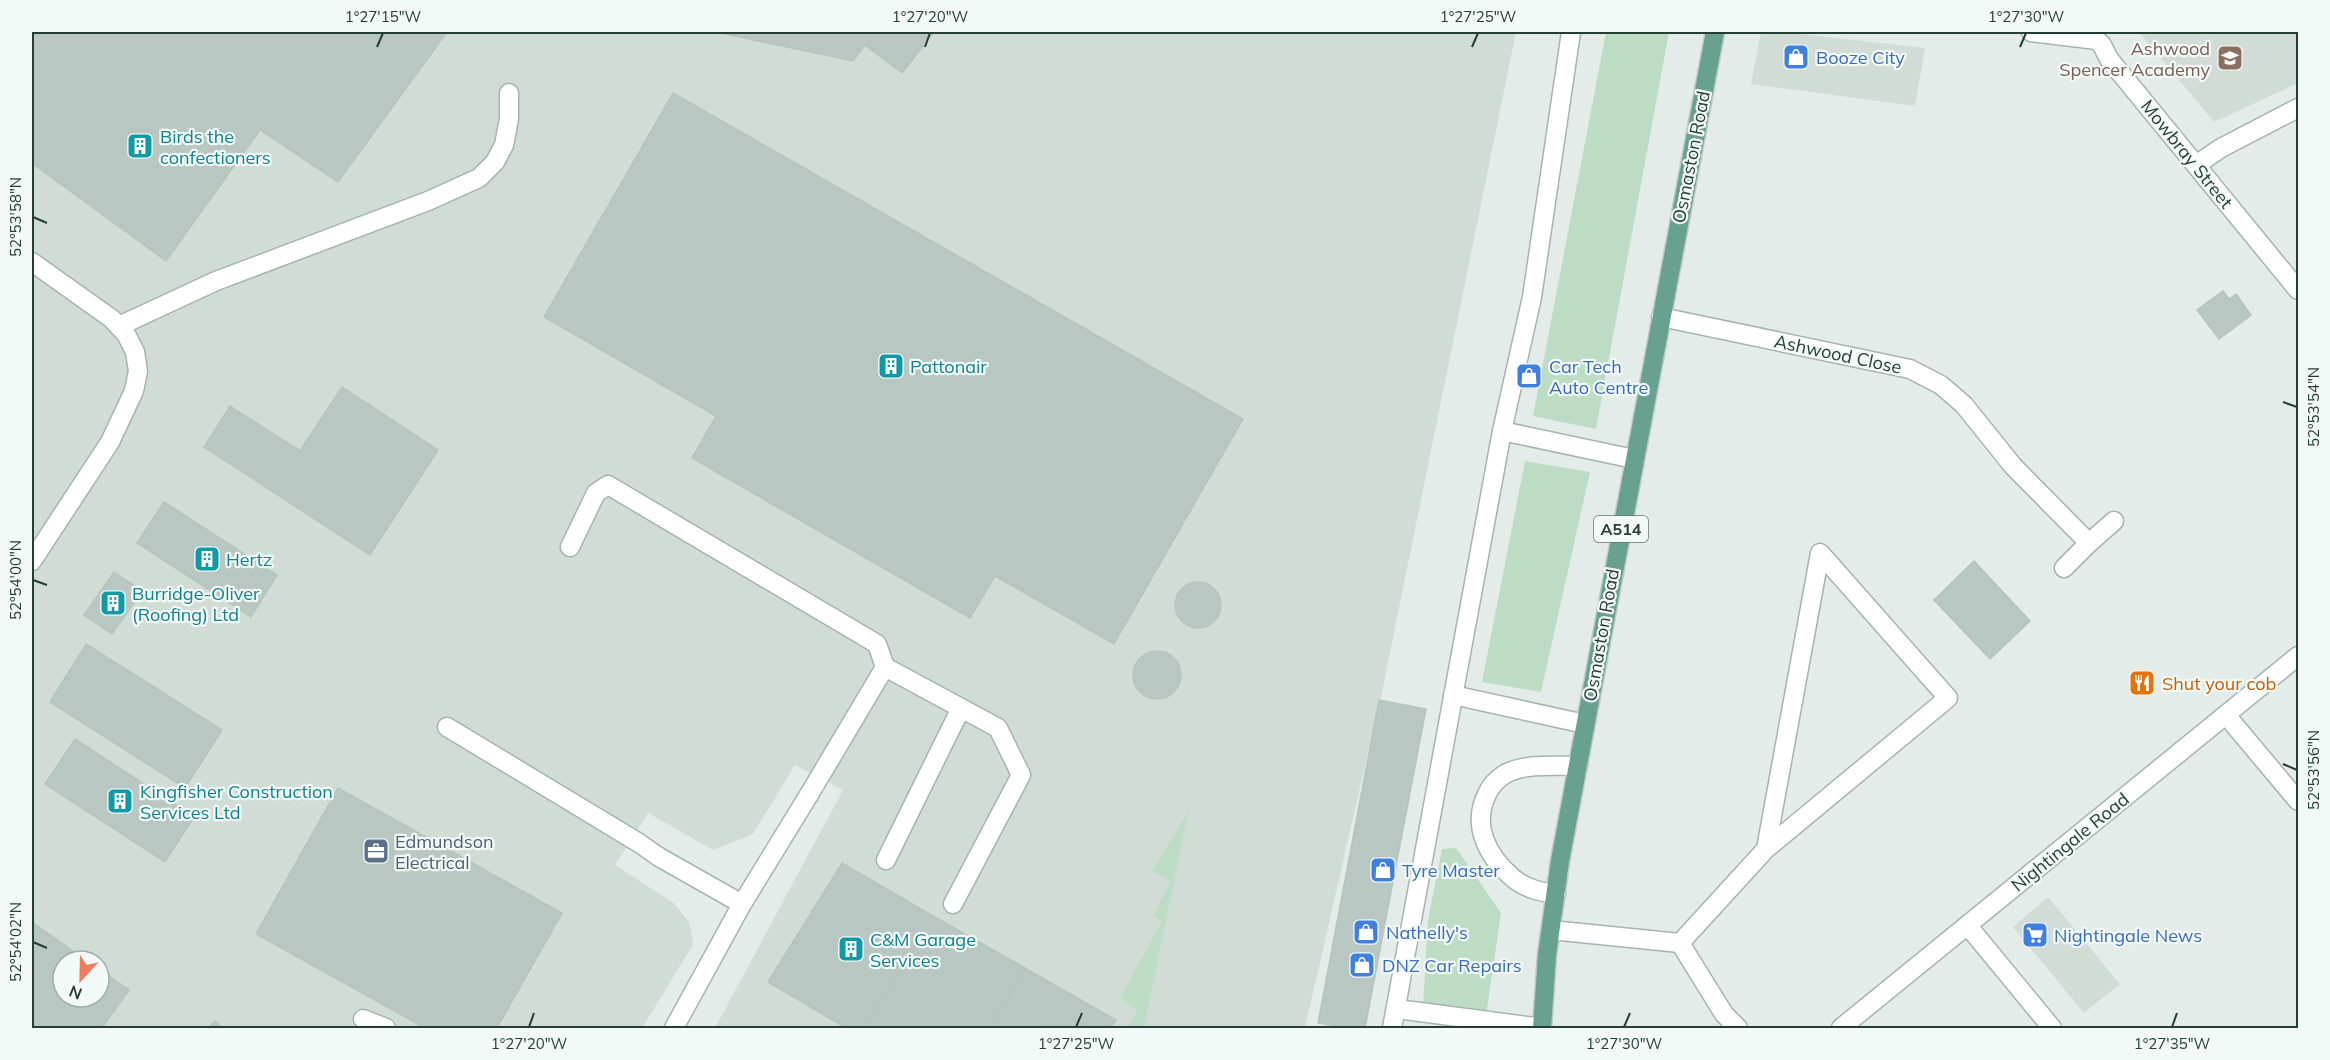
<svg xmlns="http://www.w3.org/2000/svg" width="2330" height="1060" font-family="Mulish,sans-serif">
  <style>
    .built { fill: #d1dcd7; fill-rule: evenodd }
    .green { fill: #bcddc4 }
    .building { fill: #b8c7c1; stroke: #b5c6be; stroke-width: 1.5 }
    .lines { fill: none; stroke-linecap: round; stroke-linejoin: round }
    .service-casing { stroke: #a6b4af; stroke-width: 21 }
    .minor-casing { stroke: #a6b4af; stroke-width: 21 }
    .primary-casing { stroke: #c1c9c6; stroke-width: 21 }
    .service { stroke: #fff; stroke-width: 18 }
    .minor { stroke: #fff; stroke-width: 18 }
    .primary { stroke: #68a191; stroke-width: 18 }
    .ticks { fill: none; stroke: #233e35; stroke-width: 2 }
    .labels { text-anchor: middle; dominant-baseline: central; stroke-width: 4.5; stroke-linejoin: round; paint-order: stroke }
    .shield { fill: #f3f9f6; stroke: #61766f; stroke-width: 1.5 }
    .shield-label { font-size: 16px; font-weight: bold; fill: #233e35 }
    .education-label { font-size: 18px; fill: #785e54; stroke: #f3f9f6; text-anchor: end }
    .shop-label { font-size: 18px; fill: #366cbe; stroke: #f3f9f6; text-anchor: start }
    .culture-label { font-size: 18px; fill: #0d838f; stroke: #f3f9f6; text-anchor: start }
    .street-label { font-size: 18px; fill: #233e35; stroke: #f3f9f6 }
    .food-label { font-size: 18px; fill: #c56008; stroke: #f3f9f6; text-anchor: start }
    .service-label { font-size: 18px; fill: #4e5e75; stroke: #f3f9f6; text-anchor: start }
    .neatline { fill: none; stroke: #233e35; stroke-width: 2 }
    .ticks-label { font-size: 15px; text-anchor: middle; fill: #233e35 }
  </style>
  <rect width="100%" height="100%" fill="#e3ece8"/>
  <!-- built -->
  <g class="built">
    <path d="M32,32H1516L1383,687L1305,1028H715L843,790L795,765L753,834L713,850L648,813L615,865L675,904L690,924L693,945L642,1028H32ZM63,961H99V997H63Z"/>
    <polygon points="1761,32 1782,32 1925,48 1915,106 1751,84"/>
    <polygon points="2139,32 2298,32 2298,83 2214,122"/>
    <polygon points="2048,897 2120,984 2084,1013 2013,927"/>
  </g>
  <!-- green -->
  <g class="green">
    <polygon points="1606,32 1669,32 1596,429 1533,416"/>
    <polygon points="1525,461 1590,472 1541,692 1482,682"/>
    <polygon points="1188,812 1144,1028 1127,1028 1138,1010 1120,998 1162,921 1153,916 1171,881 1152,871"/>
    <polygon points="1456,848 1501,913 1486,1015 1423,1007 1428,920 1442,849"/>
  </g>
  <!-- building -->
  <g class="building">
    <polygon points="32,32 447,32 338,182 260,130 166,261 32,163"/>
    <polygon points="716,32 875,32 853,61"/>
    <polygon points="875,32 934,32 902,73 865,45"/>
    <polygon points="673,93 1243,419 1114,644 995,576 970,618 692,458 716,416 544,317"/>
    <polygon points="2223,291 2229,299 2236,294 2251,315 2219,339 2197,310"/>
    <polygon points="342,387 438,450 370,555 204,447 230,406 300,451"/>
    <polygon points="164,502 277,575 251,617 137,543"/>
    <polygon points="1974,561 2030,621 1990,659 1934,600"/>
    <polygon points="114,572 142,591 112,634 84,615"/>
    <circle cx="1198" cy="605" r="23"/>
    <polygon points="86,644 222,730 185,788 50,702"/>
    <circle cx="1157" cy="675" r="24"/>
    <polygon points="1379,700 1426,709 1365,1028 1348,1028 1318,1023"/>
    <polygon points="75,739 194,817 165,862 45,784"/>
    <polygon points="338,788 562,913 497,1028 425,1028 256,934"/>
    <polygon points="842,863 933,916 865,1028 846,1028 768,982"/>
    <polygon points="933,916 1025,968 989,1028 865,1028"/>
    <polygon points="32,922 87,961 63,961 63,997 99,997 99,969 129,990 102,1028 32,1028"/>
    <polygon points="1025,968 1116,1020 1111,1028 989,1028"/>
    <polygon points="215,1021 223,1028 208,1028"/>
  </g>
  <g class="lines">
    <!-- service casing -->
    <g class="service-casing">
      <g id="service">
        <polyline points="119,326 216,281 428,201 479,178 495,162 504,145 509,119 509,93"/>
        <polyline points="1502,431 1634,459"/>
        <polyline points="570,547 596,493 608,485 877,644 885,667 810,793"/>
        <polyline points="885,667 998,728 1021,775 953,904"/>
        <polyline points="1453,695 1585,724"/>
        <polyline points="447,727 639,843 659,857"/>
        <polyline points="886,860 961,708"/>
        <path d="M1556,894C1541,892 1526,889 1513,878C1488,857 1471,826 1487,794C1491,785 1497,779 1505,774C1525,763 1556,766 1578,766"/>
        <polyline points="1551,930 1680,943 1766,849 1820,553 1948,698 1766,849"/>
        <polyline points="1680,943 1724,1014 1738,1028"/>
        <polyline points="1397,1009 1542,1028"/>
        <polyline points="363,1019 386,1028"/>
        <polyline points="1392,1028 1502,431 1532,297 1571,32"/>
      </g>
    </g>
    <!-- minor casing -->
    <g class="minor-casing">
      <g id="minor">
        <polyline points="2031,32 2097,40 2102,45 2109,59 2298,290"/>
        <polyline points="2196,165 2221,148 2298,108"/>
        <polyline points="32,262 112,319 126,334 135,352 138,371 134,391 110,442 32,561"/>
        <polyline points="1661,317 1910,369 1941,385 1964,405 2013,466 2089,543 2064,568"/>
        <polyline points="2089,543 2114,521"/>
        <polyline points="2226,715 2298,801"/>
        <polyline points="659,857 742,904"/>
        <polyline points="1968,926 2052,1028"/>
        <polyline points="674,1028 742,904 810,793"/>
        <polyline points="1841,1028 2298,656"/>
      </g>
    </g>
    <!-- primary casing -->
    <g class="primary-casing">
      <polyline id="primary" points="1542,1028 1547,955 1560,861 1715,32"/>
    </g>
    <!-- service -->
    <use href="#service" class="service"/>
    <!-- minor -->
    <use href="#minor" class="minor"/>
    <!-- primary -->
    <use href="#primary" class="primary"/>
  </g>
  <!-- ticks -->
  <path class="ticks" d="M377,47L383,33M925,47L930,33M1472,47L1478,33M2020,47L2026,33M33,217L47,223M2283,402L2297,407M33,580L47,585M2283,764L2297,770M33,942L47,948M529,1027L534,1013M1076,1027L1082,1013M1624,1027L1630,1013M2172,1027L2177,1013"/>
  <!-- icons -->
  <defs>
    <g id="shop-square" transform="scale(1.35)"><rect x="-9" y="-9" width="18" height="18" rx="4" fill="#3f7fe0" stroke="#f3f9f6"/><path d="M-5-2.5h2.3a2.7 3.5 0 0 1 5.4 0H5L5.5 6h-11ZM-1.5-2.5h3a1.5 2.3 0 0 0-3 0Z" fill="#fff"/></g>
    <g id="school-square" transform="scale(1.35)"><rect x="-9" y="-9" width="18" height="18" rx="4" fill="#8d6e63" stroke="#f3f9f6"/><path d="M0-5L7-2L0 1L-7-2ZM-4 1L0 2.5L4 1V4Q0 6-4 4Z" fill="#fff"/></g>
    <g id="building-square" transform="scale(1.35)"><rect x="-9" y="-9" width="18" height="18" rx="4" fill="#0f9aa8" stroke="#f3f9f6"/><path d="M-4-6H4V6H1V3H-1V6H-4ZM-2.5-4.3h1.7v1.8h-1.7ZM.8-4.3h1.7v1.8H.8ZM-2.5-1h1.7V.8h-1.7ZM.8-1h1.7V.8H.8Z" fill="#fff"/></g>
    <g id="restaurant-square" transform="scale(1.35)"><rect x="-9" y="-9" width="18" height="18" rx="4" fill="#e8710a" stroke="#f3f9f6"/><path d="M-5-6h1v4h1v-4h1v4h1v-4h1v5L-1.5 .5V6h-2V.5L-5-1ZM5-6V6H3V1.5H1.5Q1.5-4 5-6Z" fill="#fff"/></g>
    <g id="office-square" transform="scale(1.35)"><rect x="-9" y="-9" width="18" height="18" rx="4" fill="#5c6f8a" stroke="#f3f9f6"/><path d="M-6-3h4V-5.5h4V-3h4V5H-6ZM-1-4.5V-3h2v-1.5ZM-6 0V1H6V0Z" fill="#fff"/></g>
    <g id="supermarket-square" transform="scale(1.35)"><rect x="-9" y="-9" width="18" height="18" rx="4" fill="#3f7fe0" stroke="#f3f9f6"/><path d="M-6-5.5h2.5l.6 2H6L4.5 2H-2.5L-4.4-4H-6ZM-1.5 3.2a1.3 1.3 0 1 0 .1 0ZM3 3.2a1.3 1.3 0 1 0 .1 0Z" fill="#fff"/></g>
  </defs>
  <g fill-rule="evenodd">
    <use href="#shop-square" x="1796" y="57"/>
    <use href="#school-square" x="2230" y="58"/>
    <use href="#building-square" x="140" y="146"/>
    <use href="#building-square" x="891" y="366"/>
    <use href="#shop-square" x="1529" y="376"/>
    <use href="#building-square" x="207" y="559"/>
    <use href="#building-square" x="113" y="603"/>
    <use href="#restaurant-square" x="2142" y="683"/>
    <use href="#building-square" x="120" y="801"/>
    <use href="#office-square" x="376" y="851"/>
    <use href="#shop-square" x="1383" y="870"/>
    <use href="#shop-square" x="1366" y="932"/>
    <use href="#supermarket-square" x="2035" y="935"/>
    <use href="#building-square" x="851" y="949"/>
    <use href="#shop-square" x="1362" y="965"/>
  </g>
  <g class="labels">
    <!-- shield labels -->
    <rect class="shield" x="1594" y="516" width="54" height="26" rx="4.5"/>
    <g class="shield-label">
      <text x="1621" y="529">A514</text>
    </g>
    <!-- education labels -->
    <g class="education-label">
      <text x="2210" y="48">Ashwood<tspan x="2210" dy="21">Spencer Academy</tspan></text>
    </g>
    <!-- shop labels -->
    <g class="shop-label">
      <text x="1816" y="57">Booze City</text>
      <text x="1549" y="366">Car Tech<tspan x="1549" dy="21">Auto Centre</tspan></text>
      <text x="1402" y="870">Tyre Master</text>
      <text x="1386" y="932">Nathelly's</text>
      <text x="2054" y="935">Nightingale News</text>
      <text x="1382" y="965">DNZ Car Repairs</text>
    </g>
    <!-- culture labels -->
    <g class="culture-label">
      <text x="160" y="136">Birds the<tspan x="160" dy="21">confectioners</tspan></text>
      <text x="910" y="366">Pattonair</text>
      <text x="226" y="559">Hertz</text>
      <text x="132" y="593">Burridge-Oliver<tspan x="132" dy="21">(Roofing) Ltd</tspan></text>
      <text x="140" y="791">Kingfisher Construction<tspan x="140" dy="21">Services Ltd</tspan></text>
      <text x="870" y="939">C&amp;M Garage<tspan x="870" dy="21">Services</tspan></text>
    </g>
    <!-- street labels -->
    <g class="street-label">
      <text transform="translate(2187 154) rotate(51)">Mowbray Street</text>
      <text transform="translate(1691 157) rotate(-79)">Osmaston Road</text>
      <text transform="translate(1838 354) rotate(12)">Ashwood Close</text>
      <text transform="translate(1601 635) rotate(-80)">Osmaston Road</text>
      <text transform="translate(2070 842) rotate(-39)">Nightingale Road</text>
    </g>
    <!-- food labels -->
    <g class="food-label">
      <text x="2162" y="683">Shut your cob</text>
    </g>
    <!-- service labels -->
    <g class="service-label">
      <text x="395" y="841">Edmundson<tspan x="395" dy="21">Electrical</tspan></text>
    </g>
  </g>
  <!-- border -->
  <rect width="2330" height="1060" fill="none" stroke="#f3f9f6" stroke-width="66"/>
  <!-- north arrow -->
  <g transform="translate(81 979) rotate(202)"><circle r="28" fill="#f3f9f6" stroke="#a0aea9" stroke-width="1.5"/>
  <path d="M0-4.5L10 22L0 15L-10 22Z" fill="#f07c5d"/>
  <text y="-9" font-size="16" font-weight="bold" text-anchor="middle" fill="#233e35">N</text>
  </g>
  <rect x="33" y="33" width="2264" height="994" class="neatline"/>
  <g class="ticks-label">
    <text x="383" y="22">1°27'15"W</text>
    <text x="930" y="22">1°27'20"W</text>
    <text x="1478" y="22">1°27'25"W</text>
    <text x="2026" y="22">1°27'30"W</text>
    <text transform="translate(16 217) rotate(-90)" y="5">52°53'58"N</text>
    <text transform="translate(2314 407) rotate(-90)" y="5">52°53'54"N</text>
    <text transform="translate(16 580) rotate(-90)" y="5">52°54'00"N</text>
    <text transform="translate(2314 770) rotate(-90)" y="5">52°53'56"N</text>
    <text transform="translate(16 942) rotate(-90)" y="5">52°54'02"N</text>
    <text x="529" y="1049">1°27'20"W</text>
    <text x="1076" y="1049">1°27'25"W</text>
    <text x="1624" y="1049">1°27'30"W</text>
    <text x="2172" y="1049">1°27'35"W</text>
  </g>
</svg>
